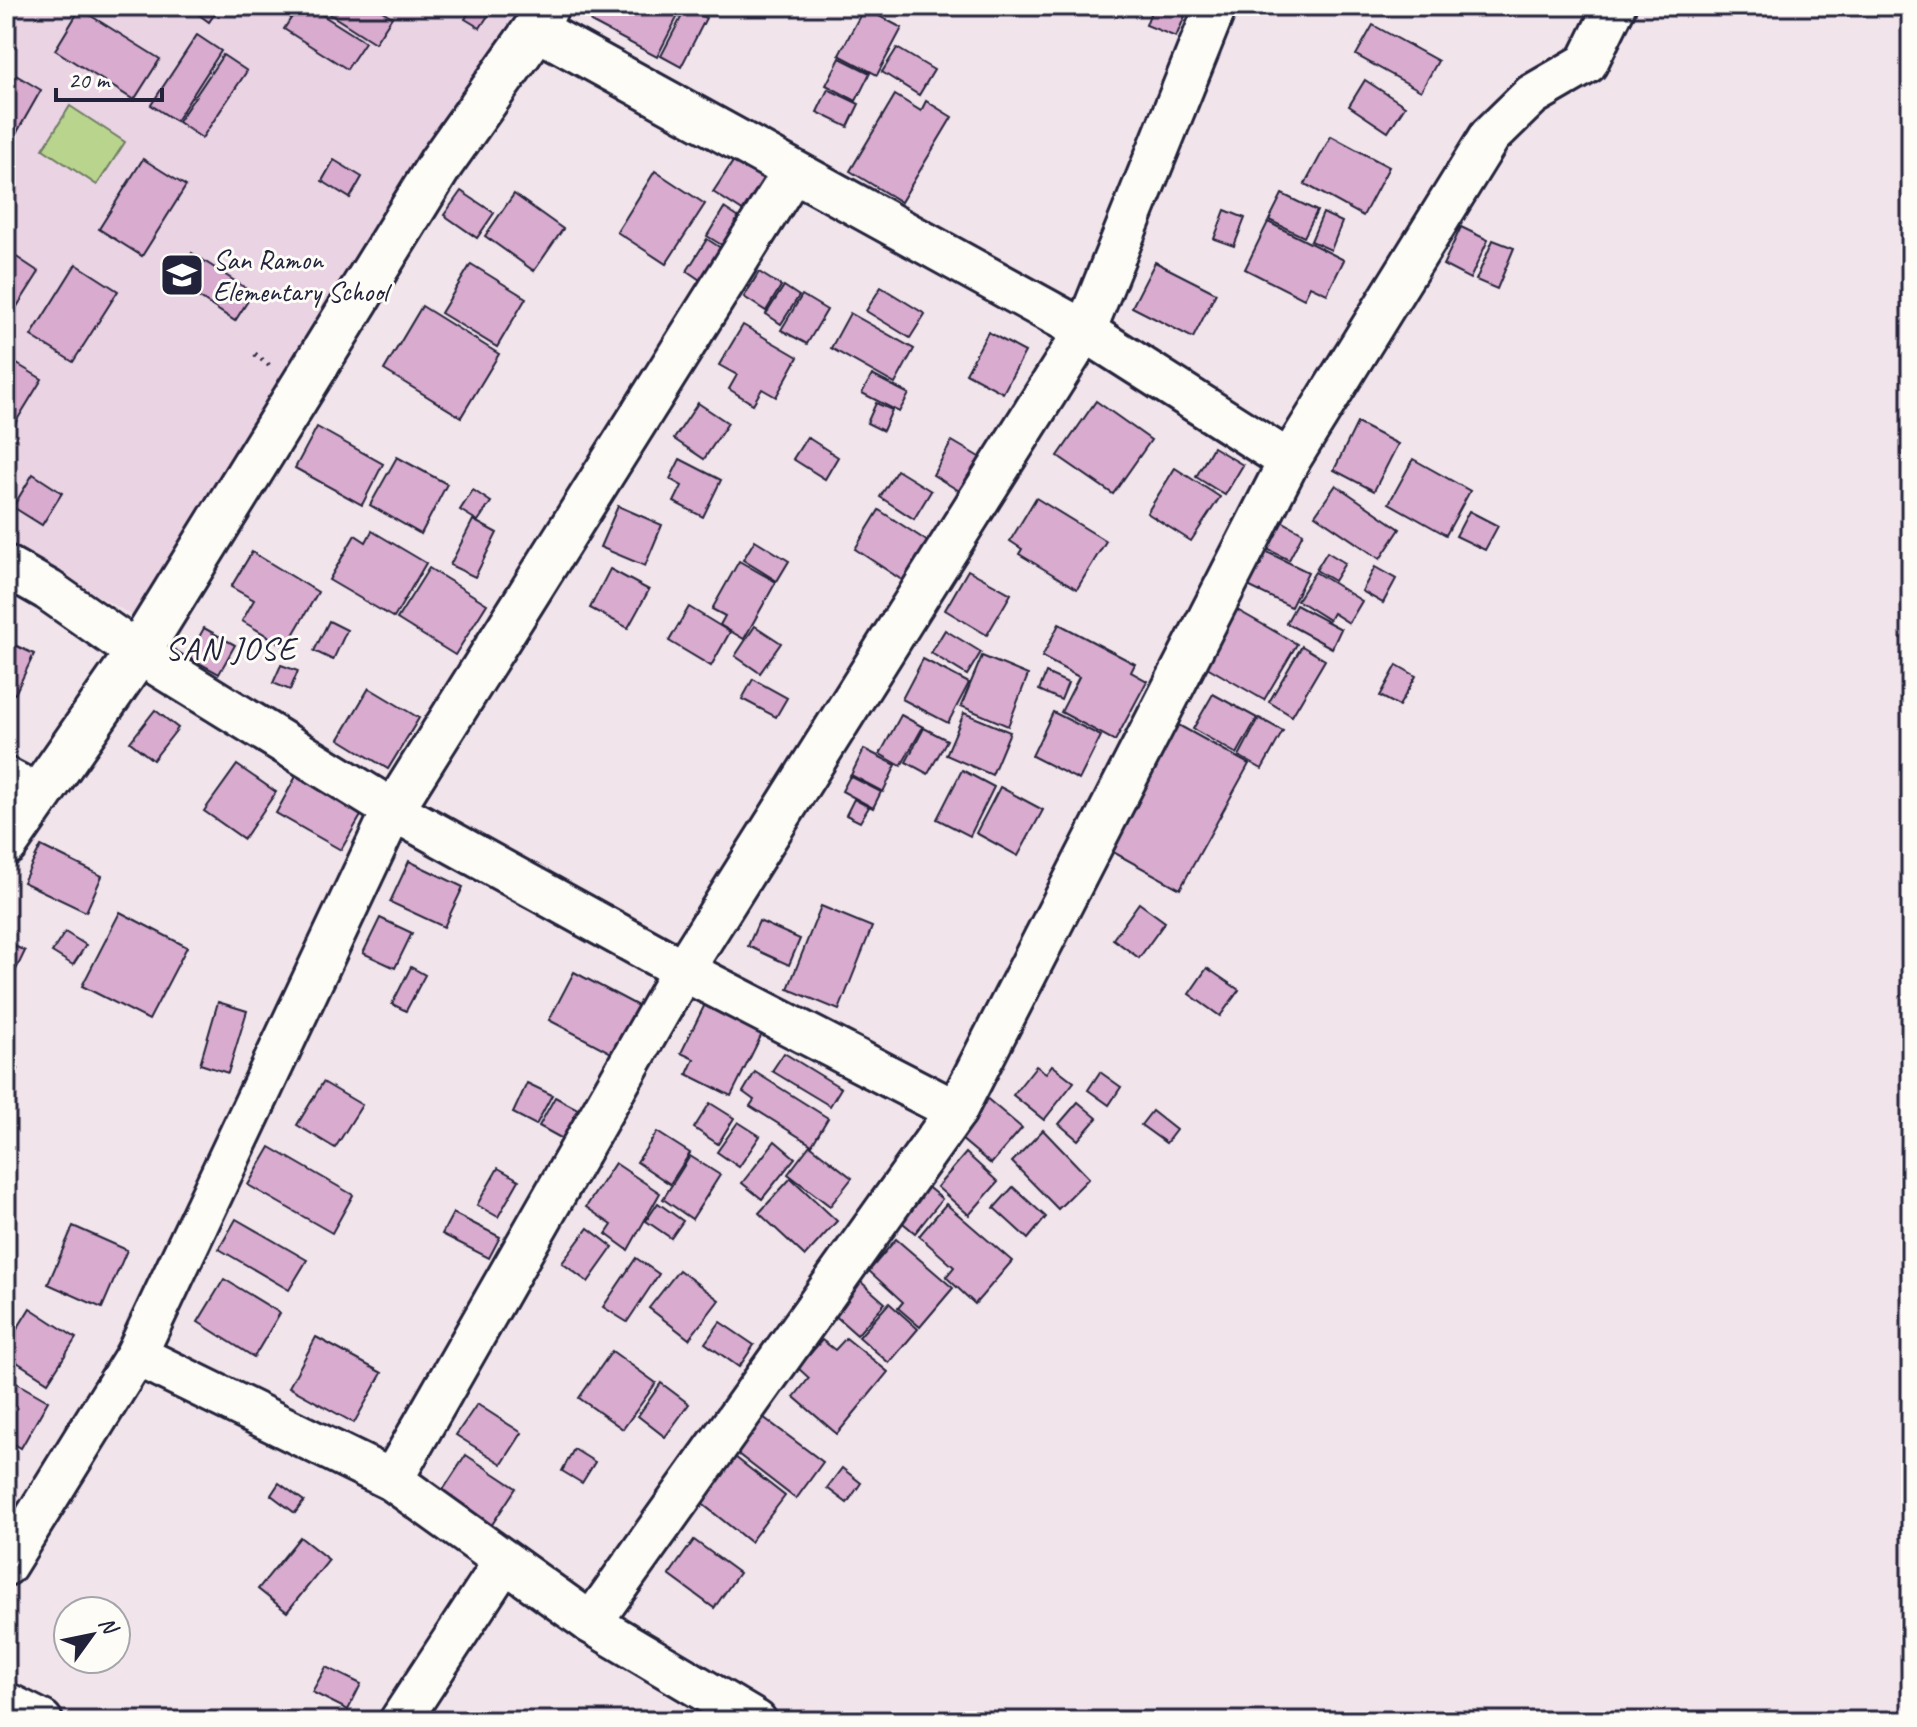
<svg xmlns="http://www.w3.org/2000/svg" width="1917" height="1727" font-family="Caveat,sans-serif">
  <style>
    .built { fill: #ead3e3 }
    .green { fill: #b9d58d; stroke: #6e7c64; stroke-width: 2 }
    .building { fill: #d8abcf; stroke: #22223b; stroke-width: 2 }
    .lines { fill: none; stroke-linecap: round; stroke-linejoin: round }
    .minor-casing { stroke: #22223b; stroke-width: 46 }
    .tertiary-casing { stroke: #22223b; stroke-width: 50 }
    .path { stroke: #22223b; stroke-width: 5; stroke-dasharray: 2 6; stroke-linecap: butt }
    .minor { stroke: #fdfcf7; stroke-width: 40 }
    .tertiary { stroke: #fdfcf7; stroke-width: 44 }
    .labels { text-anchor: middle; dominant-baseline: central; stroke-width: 6; stroke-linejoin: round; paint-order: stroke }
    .poi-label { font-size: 28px; fill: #22223b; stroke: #fdfcf7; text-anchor: start }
    .quarter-label { font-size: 32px; letter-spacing: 2px; fill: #22223b; stroke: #fdfcf7 }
  </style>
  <rect width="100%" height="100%" fill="#f2e4eb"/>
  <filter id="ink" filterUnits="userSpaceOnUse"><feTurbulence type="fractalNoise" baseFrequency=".0125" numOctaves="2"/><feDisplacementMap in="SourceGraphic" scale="16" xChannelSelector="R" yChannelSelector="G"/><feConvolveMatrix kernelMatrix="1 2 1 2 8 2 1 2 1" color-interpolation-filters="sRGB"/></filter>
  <g filter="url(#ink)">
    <!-- built -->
    <polygon class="built" points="6,6 519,6 149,625 6,544"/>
    <!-- green -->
    <polygon class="green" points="70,106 125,142 97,185 43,149"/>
    <!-- building -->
    <g class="building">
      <polygon points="187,6 220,6 209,22"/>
      <polygon points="299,6 308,6 365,42 347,69 284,29"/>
      <polygon points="317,6 374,6 392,17 375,43"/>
      <polygon points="473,6 491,11 480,28 465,19"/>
      <polygon points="600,6 683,6 657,57 591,22"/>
      <polygon points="1153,6 1185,16 1176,37 1146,25"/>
      <polygon points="686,8 706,18 681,67 661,56"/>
      <polygon points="864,8 902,28 877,75 839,55"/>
      <polygon points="80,9 160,59 134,100 55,50"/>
      <polygon points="1373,25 1438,61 1421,91 1356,55"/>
      <polygon points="197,35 221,51 176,121 151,105"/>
      <polygon points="897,48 934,70 919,95 882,72"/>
      <polygon points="223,55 247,71 202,138 178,122"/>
      <polygon points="840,58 870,73 856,101 826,85"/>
      <polygon points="9,71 41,90 16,134 6,128 6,77"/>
      <polygon points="1365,80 1405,106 1388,132 1349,106"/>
      <polygon points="828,89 859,104 848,127 817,112"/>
      <polygon points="895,95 921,111 926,101 952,117 901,202 850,171"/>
      <polygon points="1331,136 1389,167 1363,216 1305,184"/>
      <polygon points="738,154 776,179 752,217 713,192"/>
      <polygon points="143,159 186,186 142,256 99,229"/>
      <polygon points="334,160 362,177 350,198 322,181"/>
      <polygon points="655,171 705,204 666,264 617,232"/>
      <polygon points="461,191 494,213 477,238 444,215"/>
      <polygon points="514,194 563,229 534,271 485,236"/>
      <polygon points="1282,194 1317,211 1304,237 1269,220"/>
      <polygon points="724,208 747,223 730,250 707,236"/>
      <polygon points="1225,210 1245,218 1234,246 1214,239"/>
      <polygon points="1323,213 1342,222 1331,250 1311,241"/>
      <polygon points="1268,222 1344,260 1327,294 1310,286 1304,299 1245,269"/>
      <polygon points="1461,227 1488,240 1470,279 1443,265"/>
      <polygon points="707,239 730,254 709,286 687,271"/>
      <polygon points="1493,240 1514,248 1497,289 1476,280"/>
      <polygon points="6,250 39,272 9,319 6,318"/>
      <polygon points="192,253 253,293 235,321 174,281"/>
      <polygon points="1155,262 1216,293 1193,338 1132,307"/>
      <polygon points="76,264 118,291 73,362 31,336"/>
      <polygon points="471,264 526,298 497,347 441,313"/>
      <polygon points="759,272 781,286 766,311 744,297"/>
      <polygon points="784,286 799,296 781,324 766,314"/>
      <polygon points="881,287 925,314 910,338 866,311"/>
      <polygon points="802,295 827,310 807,344 781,330"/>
      <polygon points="422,306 499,354 461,417 384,370"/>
      <polygon points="850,313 914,349 895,384 831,348"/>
      <polygon points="743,325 798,357 776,397 762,389 753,404 729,389 737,375 719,365"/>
      <polygon points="988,332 1025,352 1003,393 966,373"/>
      <polygon points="12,361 42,379 6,438 6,371"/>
      <polygon points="872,375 909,394 899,412 862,393"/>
      <polygon points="1096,401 1151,440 1113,494 1058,456"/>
      <polygon points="698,403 728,423 704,459 674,439"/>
      <polygon points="876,403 892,410 883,431 867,423"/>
      <polygon points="1357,423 1398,444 1374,491 1334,470"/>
      <polygon points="317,427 383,464 362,505 295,468"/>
      <polygon points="807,437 838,457 825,479 793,459"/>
      <polygon points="952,441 991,464 971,498 933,475"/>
      <polygon points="1213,447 1243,465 1225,495 1196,477"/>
      <polygon points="397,457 447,484 421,534 370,505"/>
      <polygon points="680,459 721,480 703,517 674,502 682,486 670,479"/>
      <polygon points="1413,459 1470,491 1446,535 1389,503"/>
      <polygon points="1175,468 1220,497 1191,541 1147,513"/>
      <polygon points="897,470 931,491 914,519 880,497"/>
      <polygon points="33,474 62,493 42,525 13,507"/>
      <polygon points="1336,485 1400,529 1380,559 1315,515"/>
      <polygon points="473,490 491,502 478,521 460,510"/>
      <polygon points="1036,498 1106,541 1077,589 1019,554 1022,549 1010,541"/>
      <polygon points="618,506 662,525 645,566 600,547"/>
      <polygon points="879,510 936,547 911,586 855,549"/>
      <polygon points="1469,511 1498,526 1485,550 1456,536"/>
      <polygon points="1278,519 1303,533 1289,560 1263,547"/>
      <polygon points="473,520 497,533 475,577 450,565"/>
      <polygon points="372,531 426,563 394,618 329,580 355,535 366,542"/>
      <polygon points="755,540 789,561 777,581 743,560"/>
      <polygon points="1263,550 1308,572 1291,607 1246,585"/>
      <polygon points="252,552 318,592 286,647 242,621 254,600 231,587"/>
      <polygon points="1327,552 1345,563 1334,581 1316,570"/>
      <polygon points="739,561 776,582 744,639 720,625 725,616 712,609"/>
      <polygon points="1375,567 1396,579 1383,603 1362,591"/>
      <polygon points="429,568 487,604 455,655 397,619"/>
      <polygon points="610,569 649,590 628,628 590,608"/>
      <polygon points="968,570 1011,594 987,635 945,610"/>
      <polygon points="1315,572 1362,601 1349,623 1333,613 1329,620 1297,600"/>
      <polygon points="1296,605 1341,629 1332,648 1286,623"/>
      <polygon points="689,607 730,632 711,666 669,641"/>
      <polygon points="1232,607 1297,644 1264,700 1200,663"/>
      <polygon points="329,621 347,630 333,660 314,651"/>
      <polygon points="1059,624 1135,664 1131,672 1147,681 1115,741 1061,712 1079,677 1042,657"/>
      <polygon points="755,626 781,643 760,673 735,656"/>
      <polygon points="204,628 235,645 219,674 188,657"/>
      <polygon points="945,630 981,652 967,675 931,653"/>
      <polygon points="6,641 34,654 15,694 6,690"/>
      <polygon points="1302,646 1325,660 1292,716 1269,702"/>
      <polygon points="982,656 1028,675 1008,726 961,706"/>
      <polygon points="923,659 969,683 948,723 902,699"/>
      <polygon points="281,665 298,671 290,690 273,683"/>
      <polygon points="1397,665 1416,676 1399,706 1380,696"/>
      <polygon points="1046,673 1068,683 1061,700 1039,690"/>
      <polygon points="753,679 787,698 776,717 742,699"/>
      <polygon points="369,688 419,718 388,769 339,739"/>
      <polygon points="1213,694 1257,718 1237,754 1193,729"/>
      <polygon points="155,710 178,728 153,760 130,742"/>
      <polygon points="1053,712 1101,736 1079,780 1032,756"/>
      <polygon points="964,713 1010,732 992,775 946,755"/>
      <polygon points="901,715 923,727 901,766 880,754"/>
      <polygon points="1259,718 1283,731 1262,769 1239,756"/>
      <polygon points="1173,722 1249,764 1180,889 1104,847"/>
      <polygon points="924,728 947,740 928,774 906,762"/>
      <polygon points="864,749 896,765 883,792 851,775"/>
      <polygon points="237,765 276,792 244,839 204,811"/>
      <polygon points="300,769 366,807 341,850 276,813"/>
      <polygon points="962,770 994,787 970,836 937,819"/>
      <polygon points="850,776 881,792 873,808 842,791"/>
      <polygon points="1000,787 1043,810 1018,856 976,833"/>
      <polygon points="854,799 869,807 860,822 846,815"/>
      <polygon points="41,846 102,876 86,912 23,882"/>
      <polygon points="409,861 463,887 444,927 390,902"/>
      <polygon points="1139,903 1165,922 1139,958 1113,939"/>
      <polygon points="821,906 872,927 839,1010 788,989"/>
      <polygon points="120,912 187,947 149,1020 82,986"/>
      <polygon points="380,918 412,933 395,968 363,953"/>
      <polygon points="759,921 800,939 789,965 748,946"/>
      <polygon points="65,932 86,945 73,965 52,952"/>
      <polygon points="6,942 25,951 14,974 6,970"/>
      <polygon points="411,967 425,975 406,1011 392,1004"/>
      <polygon points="1207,968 1239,990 1220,1016 1189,994"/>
      <polygon points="574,972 640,1007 615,1055 549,1020"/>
      <polygon points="710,994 768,1022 731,1096 687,1074 694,1059 681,1053"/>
      <polygon points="218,1002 247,1011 228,1073 200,1064"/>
      <polygon points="784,1053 841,1088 830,1106 772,1071"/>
      <polygon points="6,1062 18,1069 6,1090"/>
      <polygon points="1052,1065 1074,1082 1044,1120 1013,1095 1036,1066 1046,1073"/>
      <polygon points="755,1072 828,1118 812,1145 750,1106 754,1100 743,1092"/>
      <polygon points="1100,1072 1121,1087 1109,1105 1088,1090"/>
      <polygon points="323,1082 362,1105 335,1148 297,1125"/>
      <polygon points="527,1083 552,1095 536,1125 513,1113"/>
      <polygon points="984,1096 1022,1128 991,1164 954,1133"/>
      <polygon points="555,1097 585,1113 570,1143 539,1126"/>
      <polygon points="1078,1102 1097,1118 1078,1140 1059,1124"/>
      <polygon points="710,1103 734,1118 718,1144 694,1128"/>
      <polygon points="1152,1111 1176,1130 1166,1143 1141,1125"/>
      <polygon points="738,1122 760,1136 739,1167 717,1152"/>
      <polygon points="1043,1130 1089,1178 1058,1209 1012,1162"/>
      <polygon points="657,1132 690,1153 670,1184 637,1162"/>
      <polygon points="775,1141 795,1158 762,1199 742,1183"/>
      <polygon points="810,1145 852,1178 830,1206 788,1174"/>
      <polygon points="270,1147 353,1195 332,1233 248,1185"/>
      <polygon points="966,1153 998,1182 969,1215 937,1187"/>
      <polygon points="690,1156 720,1175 692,1219 663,1199"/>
      <polygon points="615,1163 660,1193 628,1250 606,1234 612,1225 586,1207"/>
      <polygon points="498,1168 519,1180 498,1217 477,1205"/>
      <polygon points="791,1178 837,1221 805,1256 759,1213"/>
      <polygon points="924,1184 942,1199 915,1233 897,1218"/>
      <polygon points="1013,1187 1046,1217 1028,1239 994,1208"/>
      <polygon points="658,1203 683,1221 671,1238 646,1221"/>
      <polygon points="946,1204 1012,1261 975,1304 946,1277 954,1267 919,1236"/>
      <polygon points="453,1213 500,1237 489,1258 442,1234"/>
      <polygon points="236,1219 307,1260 289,1290 219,1249"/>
      <polygon points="73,1226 127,1250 102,1308 48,1284"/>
      <polygon points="588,1228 613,1247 588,1282 562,1263"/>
      <polygon points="896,1239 953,1288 920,1327 898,1308 903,1302 869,1271"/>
      <polygon points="636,1258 659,1274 627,1322 603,1307"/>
      <polygon points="679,1270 719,1300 689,1339 649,1308"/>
      <polygon points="224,1279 280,1313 254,1357 198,1322"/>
      <polygon points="861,1282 885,1303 857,1335 831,1312"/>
      <polygon points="889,1303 918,1329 889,1363 859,1337"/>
      <polygon points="30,1308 76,1338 48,1382 6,1355 6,1347"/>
      <polygon points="720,1322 754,1345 739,1367 705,1343"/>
      <polygon points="316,1337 382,1373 354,1423 289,1387"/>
      <polygon points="846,1338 888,1372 837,1434 794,1397 809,1378 798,1368 822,1340 835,1350"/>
      <polygon points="612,1351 656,1383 623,1429 579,1398"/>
      <polygon points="6,1377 48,1401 21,1448 6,1439"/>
      <polygon points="661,1383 689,1404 665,1437 638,1416"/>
      <polygon points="477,1404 522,1433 502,1464 456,1435"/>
      <polygon points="751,1408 823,1462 796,1499 725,1444"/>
      <polygon points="574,1449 595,1462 582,1483 562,1471"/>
      <polygon points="466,1455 516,1488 489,1529 439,1496"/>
      <polygon points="735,1457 785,1496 750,1542 700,1502"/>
      <polygon points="842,1468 861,1483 847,1503 827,1488"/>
      <polygon points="279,1483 304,1501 295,1513 271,1495"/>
      <polygon points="300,1537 329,1560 287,1612 258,1589"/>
      <polygon points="694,1540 739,1573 714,1608 669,1575"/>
      <polygon points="326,1667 361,1684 348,1710 312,1692"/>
    </g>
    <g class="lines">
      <!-- minor casing -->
      <g class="minor-casing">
        <g id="minor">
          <polyline points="536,29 1085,331 1289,461"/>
          <polyline points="6,566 48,590 138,653 393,810 683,970 956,1111"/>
          <polyline points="6,778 37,794"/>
          <polyline points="136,1355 392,1480 591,1623 756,1721"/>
          <polyline points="392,1480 683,970 1085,331 1216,6"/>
          <polyline points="6,1565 136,1355 393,810 793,172"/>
          <polyline points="591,1623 956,1111 1289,461 1490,136 1532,95 1587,63 1615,6"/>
          <polyline points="6,1703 42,1721"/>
          <polyline points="400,1721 504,1562"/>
        </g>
      </g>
      <!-- tertiary casing -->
      <g class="tertiary-casing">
        <polyline id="tertiary" points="6,843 138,653 441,163 536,29 546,6"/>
      </g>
      <!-- path -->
      <polyline class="path" points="255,354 270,366"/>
      <!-- minor -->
      <use href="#minor" class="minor"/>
      <!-- tertiary -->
      <use href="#tertiary" class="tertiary"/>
    </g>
  </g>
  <!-- icons -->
  <defs>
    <g id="school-square" transform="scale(2.3)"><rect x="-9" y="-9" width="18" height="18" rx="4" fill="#22223b" stroke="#fdfcf7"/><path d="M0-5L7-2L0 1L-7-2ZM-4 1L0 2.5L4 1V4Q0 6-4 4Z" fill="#fff"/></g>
  </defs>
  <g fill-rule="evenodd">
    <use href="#school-square" x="182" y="275"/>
  </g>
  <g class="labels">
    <!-- poi labels -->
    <g class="poi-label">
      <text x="213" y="259">San Ramon<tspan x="213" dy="32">Elementary School</tspan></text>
    </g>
    <!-- quarter labels -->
    <g class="quarter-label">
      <text x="231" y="648">SAN JOSE</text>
    </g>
  </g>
  <!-- margin -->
  <rect width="1917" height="1727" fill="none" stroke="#fdfcf7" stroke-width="32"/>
  <rect x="16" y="16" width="1885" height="1695" fill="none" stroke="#22223b" stroke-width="3" filter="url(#ink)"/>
  <!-- north arrow -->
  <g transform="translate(92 1635) rotate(57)"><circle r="38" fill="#fdfcf7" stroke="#a5a5ac" stroke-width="2"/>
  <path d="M0-6L14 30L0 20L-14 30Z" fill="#22223b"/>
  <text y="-12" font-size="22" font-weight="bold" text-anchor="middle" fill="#22223b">N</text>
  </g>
  <!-- scale -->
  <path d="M56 88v12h106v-12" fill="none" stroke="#22223b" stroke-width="4"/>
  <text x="68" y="88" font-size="24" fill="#22223b" stroke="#fdfcf7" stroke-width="6" paint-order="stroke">20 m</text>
</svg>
